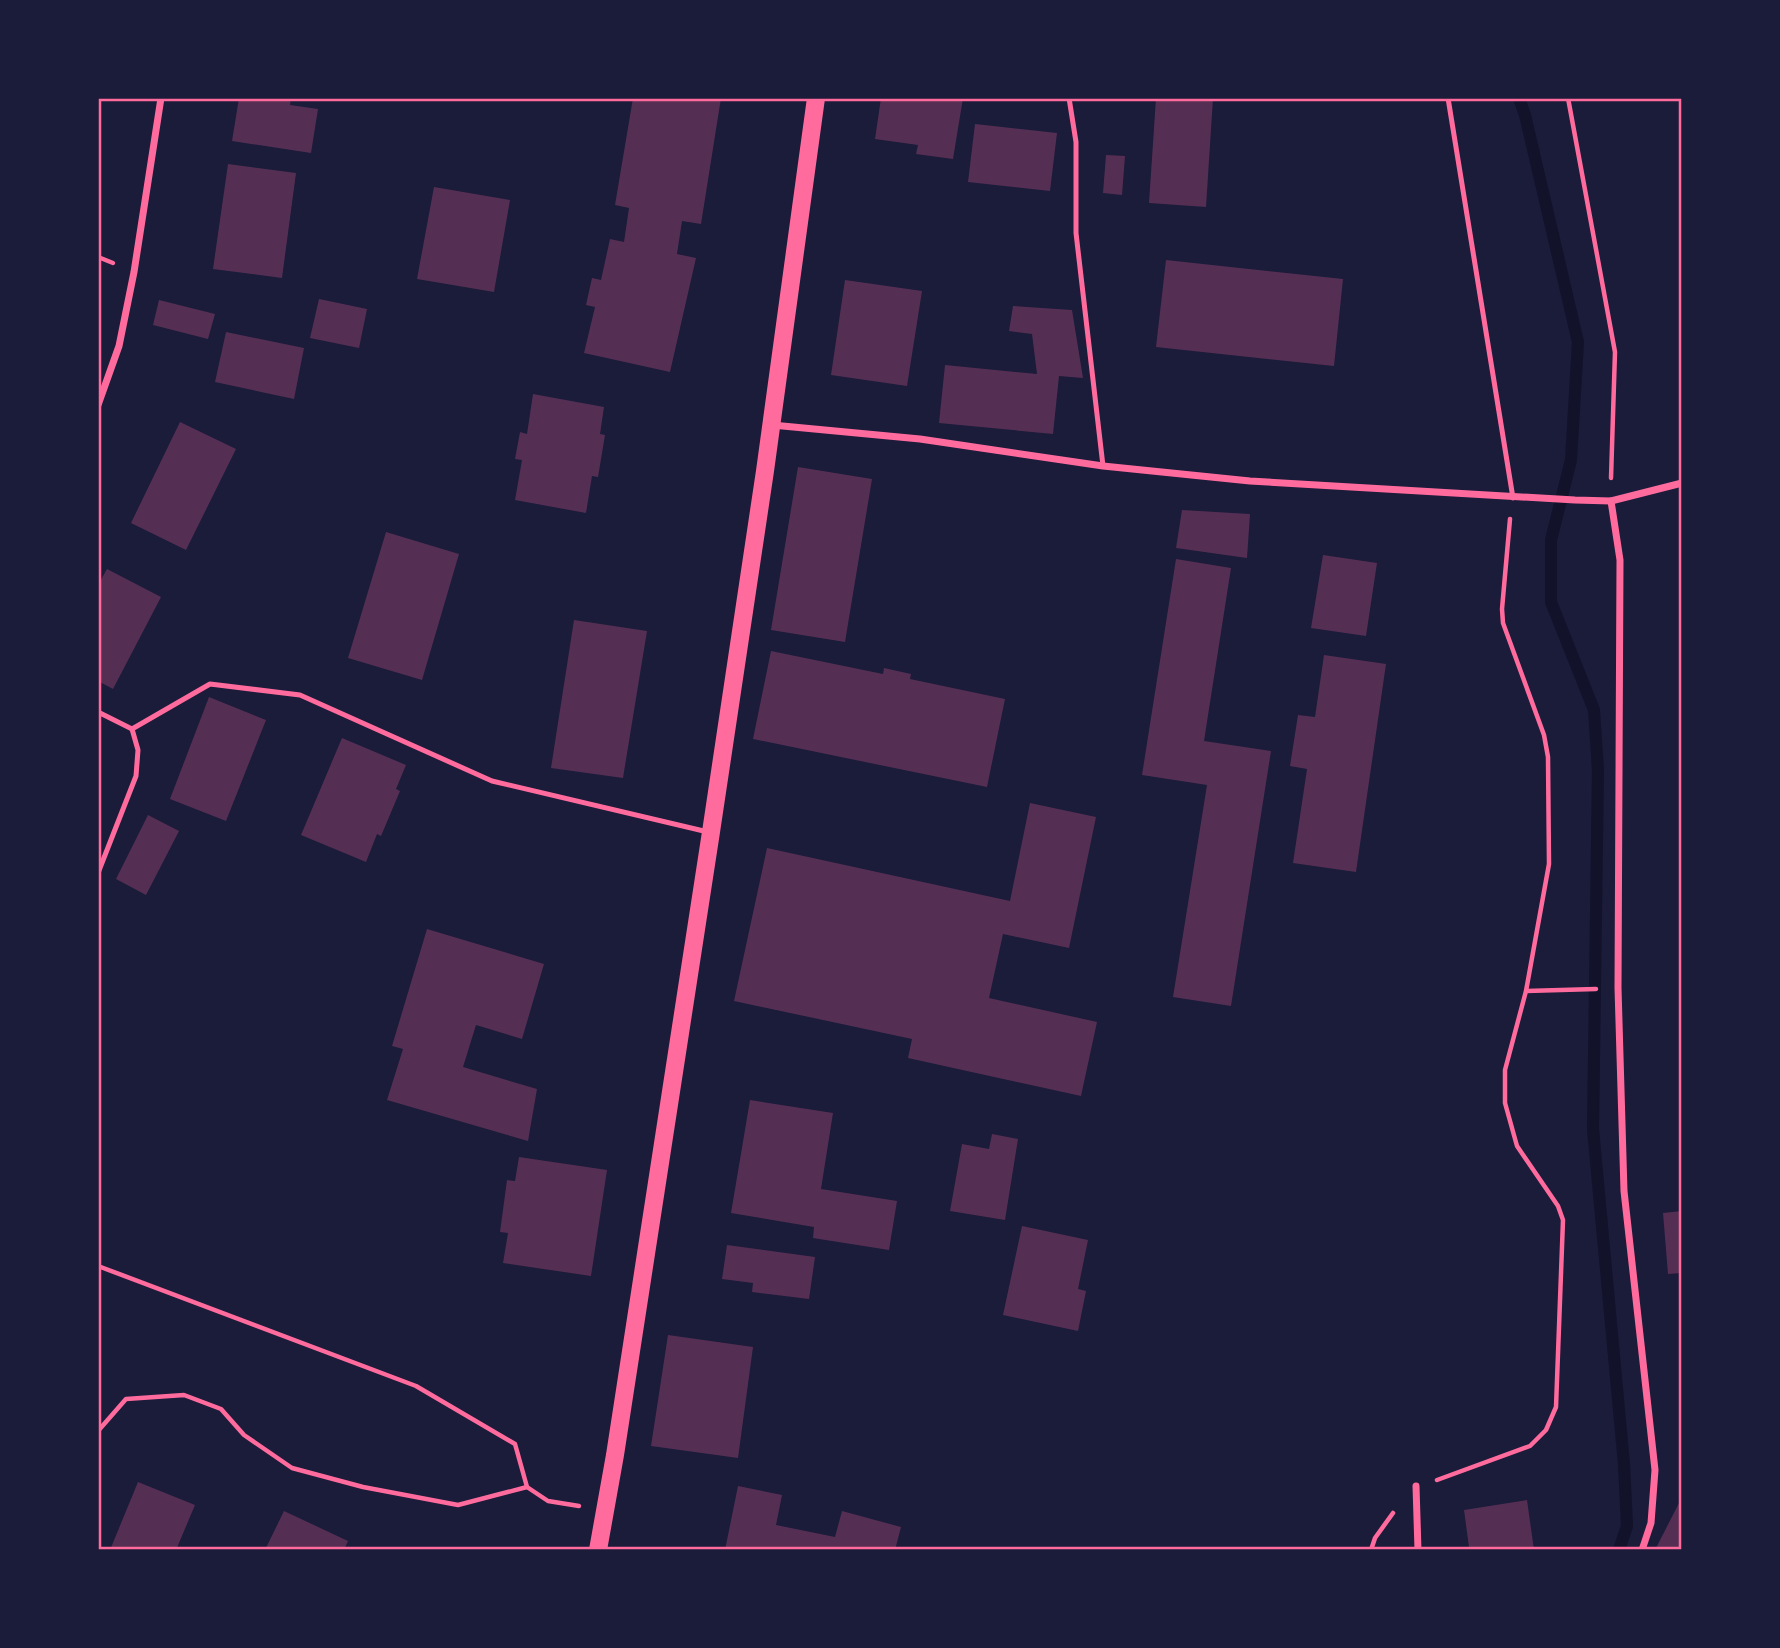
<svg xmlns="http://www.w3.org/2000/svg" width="1780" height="1648" font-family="'PT Serif',serif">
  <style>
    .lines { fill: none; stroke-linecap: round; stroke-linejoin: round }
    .stream { stroke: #12122b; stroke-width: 12 }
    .building { fill: #542f53 }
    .path { stroke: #ff6b9d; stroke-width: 4.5 }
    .service { stroke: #ff6b9d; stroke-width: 5 }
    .minor { stroke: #ff6b9d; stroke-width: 7 }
    .primary { stroke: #ff6b9d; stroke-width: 18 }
    .neatline { fill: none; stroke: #ff6b9d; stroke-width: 2.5 }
  </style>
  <rect width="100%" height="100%" fill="#1b1b3a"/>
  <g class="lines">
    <!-- stream -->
    <polyline class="stream" points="1519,98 1525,115 1578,342 1571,460 1551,540 1551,602 1594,710 1598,770 1593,1129 1624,1464 1627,1526 1619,1550"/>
  </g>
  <!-- building -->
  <g class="building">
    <polygon points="239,98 291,98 290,105 318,109 311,153 232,141"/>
    <polygon points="633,98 721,98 701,224 682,221 677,254 696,258 670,372 584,353 595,307 586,305 592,278 601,280 610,239 624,242 629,208 615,205"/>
    <polygon points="881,98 963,98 953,159 916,154 918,145 875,139"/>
    <polygon points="1156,98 1213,98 1206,207 1149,203"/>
    <polygon points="975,124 1057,133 1050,191 968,182"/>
    <polygon points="1106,155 1125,156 1122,195 1103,193"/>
    <polygon points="228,164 296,173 282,278 213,269"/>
    <polygon points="434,187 510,200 494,292 417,279"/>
    <polygon points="1166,260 1343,279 1334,366 1156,347"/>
    <polygon points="845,280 922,291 907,386 831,375"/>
    <polygon points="319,299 367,309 359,348 310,338"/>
    <polygon points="159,300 215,314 208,339 153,325"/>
    <polygon points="1013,306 1072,310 1083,378 1059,376 1053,434 939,423 945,365 1037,374 1032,334 1009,331"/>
    <polygon points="226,332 304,348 294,399 215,382"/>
    <polygon points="533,394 604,407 600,434 605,435 598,477 592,476 586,513 515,500 522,460 515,459 520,432 527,434"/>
    <polygon points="180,422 236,449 186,550 131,523"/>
    <polygon points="798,467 872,479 845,642 771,630"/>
    <polygon points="1182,510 1250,514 1247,558 1176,548"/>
    <polygon points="386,532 459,554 422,680 348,658"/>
    <polygon points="1323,555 1377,563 1366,636 1311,628"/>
    <polygon points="1176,559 1231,568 1204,741 1271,751 1231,1006 1173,997 1207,785 1142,775"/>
    <polygon points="107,569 161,597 113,689 98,681 98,585"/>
    <polygon points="574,620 647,631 623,778 551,768"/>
    <polygon points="771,651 883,674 884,668 911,674 910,679 1005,699 987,787 753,739"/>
    <polygon points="1324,655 1386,664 1356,872 1293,863 1307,769 1290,766 1298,715 1315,717"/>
    <polygon points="209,697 266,720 226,821 170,799"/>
    <polygon points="342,738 406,765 396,789 400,791 381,836 377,834 366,862 301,835"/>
    <polygon points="1030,803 1096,817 1069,948 1003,934 989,998 1097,1022 1081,1096 908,1058 912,1039 734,1001 767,848 1010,901"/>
    <polygon points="148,815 179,831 146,895 116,879"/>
    <polygon points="427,929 544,964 522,1039 476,1025 463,1067 537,1089 528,1141 387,1100 403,1049 392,1046"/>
    <polygon points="750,1100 833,1113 821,1189 897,1201 889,1250 813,1238 814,1227 731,1213"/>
    <polygon points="992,1134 1018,1139 1005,1220 950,1211 962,1144 989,1149"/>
    <polygon points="519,1157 607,1170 591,1276 503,1263 508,1233 500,1232 507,1180 515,1181"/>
    <polygon points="1682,1211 1682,1273 1668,1274 1663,1213"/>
    <polygon points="1022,1226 1088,1240 1078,1289 1086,1291 1078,1331 1003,1315"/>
    <polygon points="727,1245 815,1257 809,1299 752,1292 753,1283 722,1279"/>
    <rect x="1679" y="1317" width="3" height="33"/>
    <polygon points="668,1335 753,1347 738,1458 651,1446"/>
    <polygon points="138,1482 195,1505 176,1550 110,1550"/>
    <polygon points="738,1486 782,1495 776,1525 835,1537 842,1511 901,1527 895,1550 725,1550"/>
    <polygon points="1527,1500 1534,1550 1459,1550 1459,1548 1469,1547 1464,1510"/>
    <polygon points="1679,1503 1682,1504 1682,1550 1655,1550"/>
    <polygon points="284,1511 348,1541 344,1550 265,1550"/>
  </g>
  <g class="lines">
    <!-- path -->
    <g class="path">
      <polyline points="1568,98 1615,352 1611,478"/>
      <polyline points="98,257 113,263"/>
      <polyline points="1526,991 1596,989"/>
      <polyline points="98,1266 416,1386 515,1444 527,1487 548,1501 579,1506"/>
      <polyline points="98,1431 126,1399 184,1395 221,1409 244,1435 292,1468 363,1487 458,1505 527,1487"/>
      <polyline points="1437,1480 1530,1446 1546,1430 1556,1407 1563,1220 1558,1206 1517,1146 1505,1103 1505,1070 1526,991 1549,864 1548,757 1544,735 1503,623 1502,609 1510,519"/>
      <polyline points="1371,1550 1375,1538 1393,1513"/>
    </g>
    <!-- service -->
    <g class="service">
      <polyline points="1069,98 1076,142 1076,233 1103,466"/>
      <polyline points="1448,98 1513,498"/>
      <polyline points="98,712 132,729 210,684 300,695 492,781 708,832"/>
      <polyline points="98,873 136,776 138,750 132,729"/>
    </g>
    <!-- minor -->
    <g class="minor">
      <polyline points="98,405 119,346 134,272 161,98"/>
      <polyline points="772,425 920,439 1103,466 1250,481 1575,500 1611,501 1682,483"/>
      <polyline points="1611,501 1620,560 1618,988 1624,1191 1655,1470 1651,1523 1642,1550"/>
      <polyline points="1416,1486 1418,1550"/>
    </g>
    <!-- primary -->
    <polyline class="primary" points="598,1550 615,1455 711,832 765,471 816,98"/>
  </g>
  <!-- border -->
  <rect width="1780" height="1648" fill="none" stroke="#1b1b3a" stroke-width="200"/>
  <rect x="100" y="100" width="1580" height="1448" class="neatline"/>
</svg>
